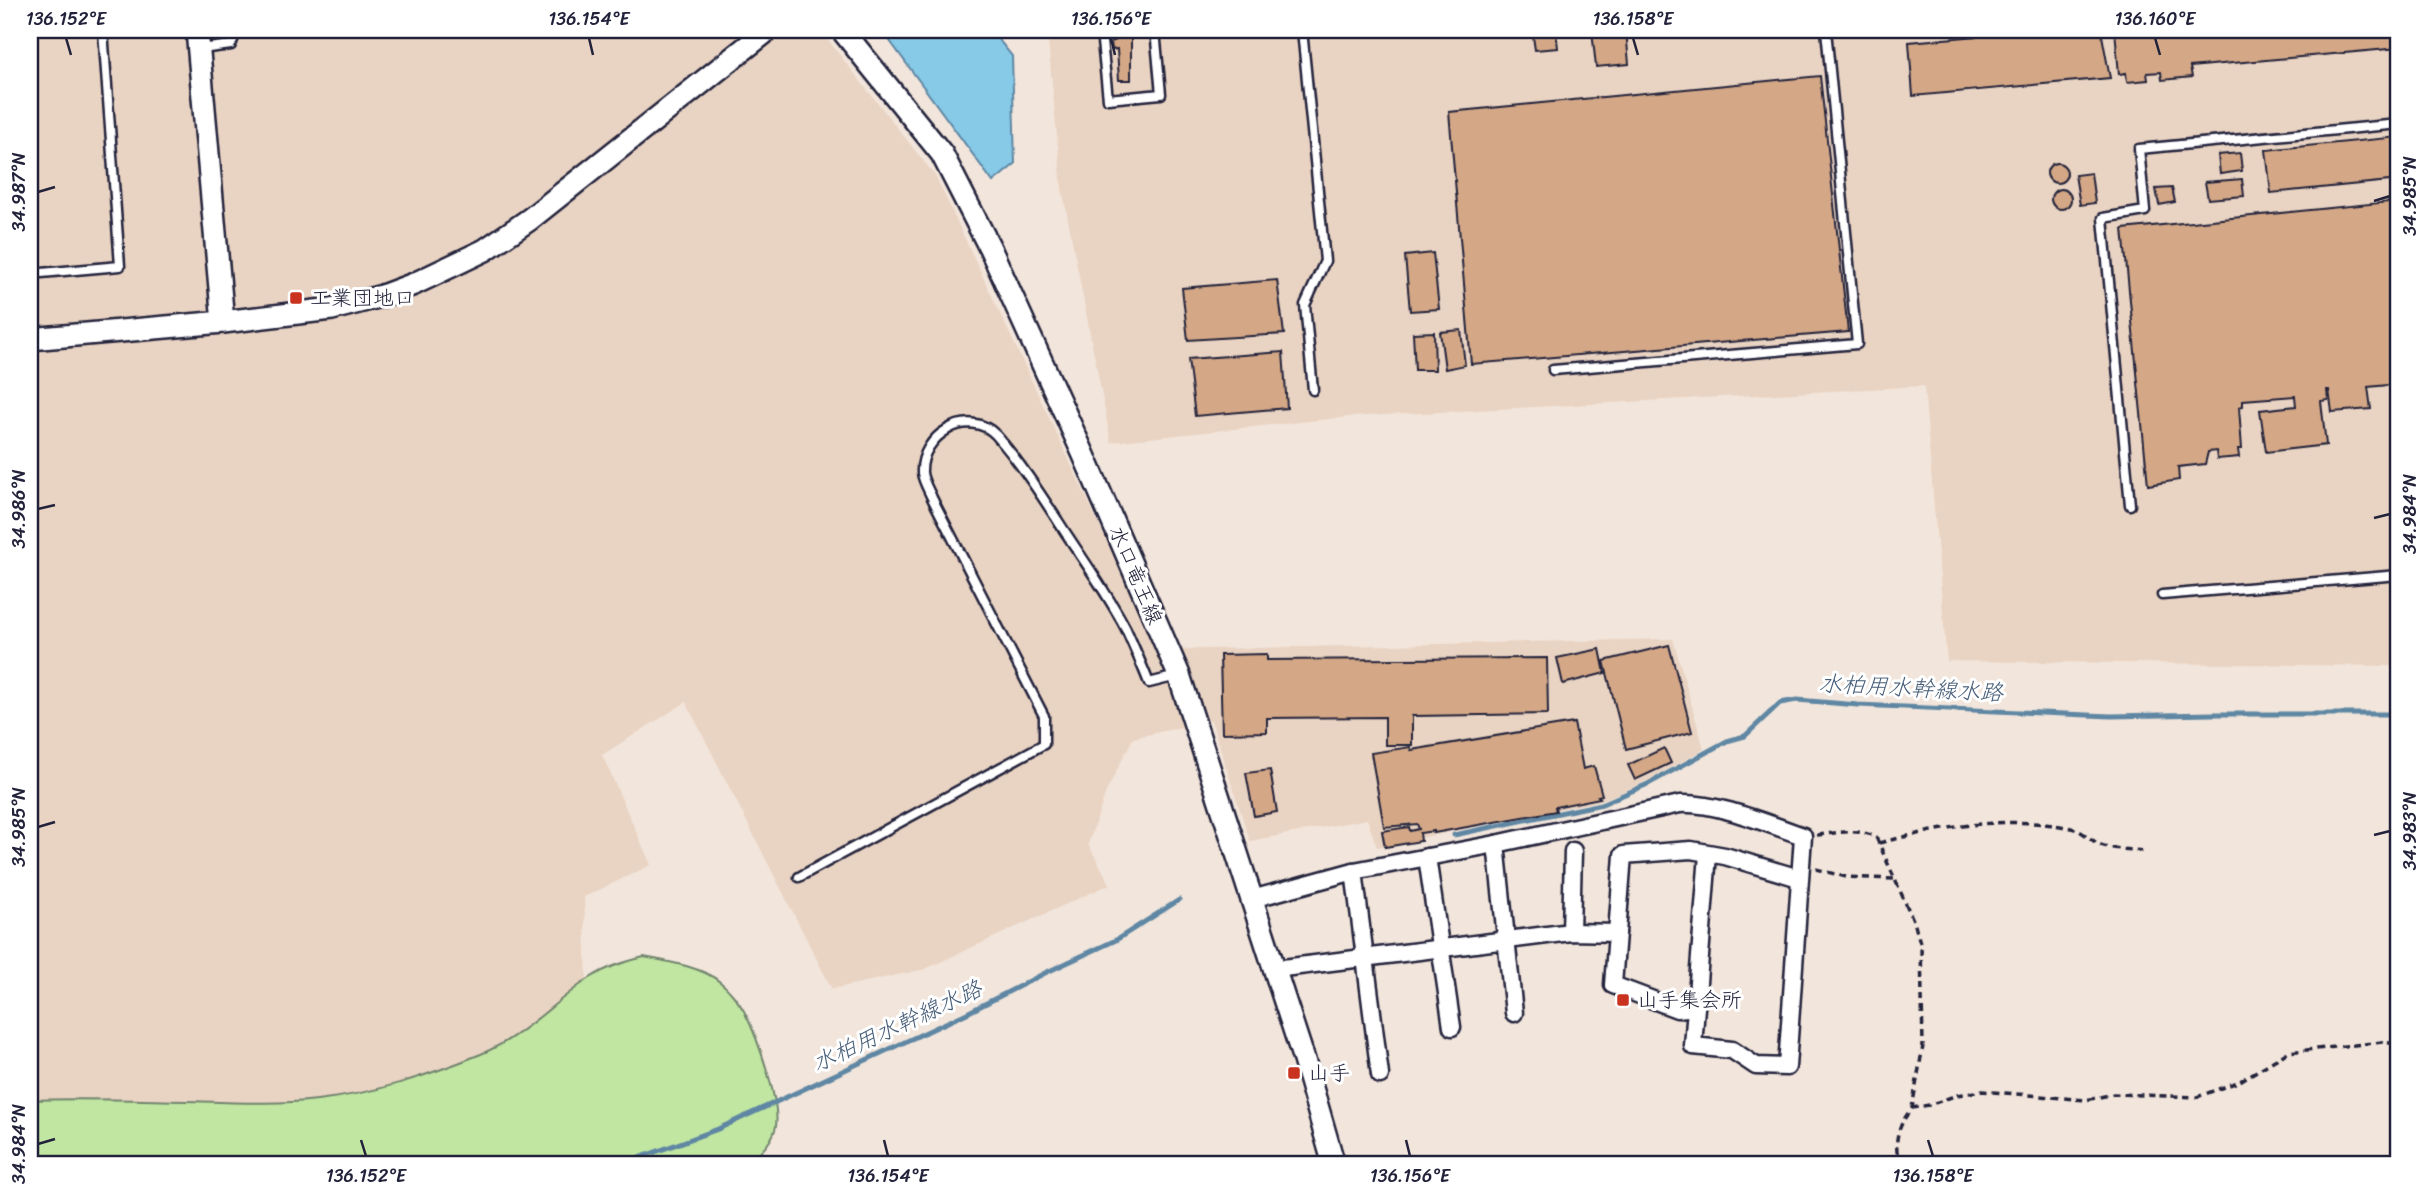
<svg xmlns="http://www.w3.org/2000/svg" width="2429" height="1195" font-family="Sriracha,'Klee One',sans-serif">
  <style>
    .built { fill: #e9d3c2 }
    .green { fill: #c0e6a1; stroke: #71846e; stroke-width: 2 }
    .water { fill: #87cae8; stroke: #5f87a3; stroke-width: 2 }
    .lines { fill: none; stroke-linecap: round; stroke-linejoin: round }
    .stream { stroke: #5f87a3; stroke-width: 5 }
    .building { fill: #d4a886; stroke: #22223b; stroke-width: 2 }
    .lane-casing { stroke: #22223b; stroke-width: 13 }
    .street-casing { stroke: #22223b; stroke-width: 21 }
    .secondary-casing { stroke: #22223b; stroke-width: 26 }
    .path { stroke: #22223b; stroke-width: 3.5; stroke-dasharray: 7 5; stroke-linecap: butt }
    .lane { stroke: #fff; stroke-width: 8 }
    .street { stroke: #fff; stroke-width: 16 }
    .secondary { stroke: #fff; stroke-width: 21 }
    .ticks { fill: none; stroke: #22223b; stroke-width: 2.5 }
    .poi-dot { fill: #c8321e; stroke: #fff; stroke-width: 2.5 }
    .labels { text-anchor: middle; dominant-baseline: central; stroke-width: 6; stroke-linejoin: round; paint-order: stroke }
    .poi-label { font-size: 21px; fill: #22223b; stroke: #fff; text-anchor: start }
    .street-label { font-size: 21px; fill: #22223b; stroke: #fff }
    .water-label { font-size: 23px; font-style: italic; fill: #455d78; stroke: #fff }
    .neatline { fill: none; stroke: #22223b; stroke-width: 2.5 }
    .ticks-label { font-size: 18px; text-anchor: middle; fill: #22223b }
  </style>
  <rect width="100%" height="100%" fill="#f2e5db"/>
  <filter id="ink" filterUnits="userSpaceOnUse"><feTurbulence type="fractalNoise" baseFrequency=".0143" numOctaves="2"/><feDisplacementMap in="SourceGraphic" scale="14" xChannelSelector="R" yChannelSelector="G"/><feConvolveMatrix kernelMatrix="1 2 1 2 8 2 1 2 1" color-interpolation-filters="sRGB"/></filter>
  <g filter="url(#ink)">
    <!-- built -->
    <g class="built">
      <polygon points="30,30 820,30 936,177 1158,650 1673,639 1704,749 1650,780 1600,801 1377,847 1367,819 1250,841 1211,720 1133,738 1106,792 1088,844 1110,884 925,969 832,989 686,702 602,755 651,865 584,897 591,1092 30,1152"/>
      <polygon points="1047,30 2399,30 2399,666 1947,661 1924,386 1347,417 1111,442 1062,188"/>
    </g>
    <!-- green -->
    <path class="green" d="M644,957C666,961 703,967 720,982C729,989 739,1002 744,1011C756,1034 783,1107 775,1130C769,1147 758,1155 744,1165H30V1100C81,1098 133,1100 184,1101C229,1102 273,1105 317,1100C374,1094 429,1075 481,1054C523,1037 553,1002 590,978C607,967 624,962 644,957Z"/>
    <!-- water -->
    <polygon class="water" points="882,30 991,30 1012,56 1015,164 993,182"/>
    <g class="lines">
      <!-- stream -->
      <g class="stream">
        <polyline points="1454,835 1602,804 1648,784 1727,741 1745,736 1780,703 1797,700 1858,705 2111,716 2212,714 2399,714"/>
        <polyline points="620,1165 718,1129 967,1013 1045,973 1116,940 1179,900"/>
      </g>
    </g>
    <!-- building -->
    <g class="building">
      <polygon points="1091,30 1131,30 1131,80 1119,80 1117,49 1112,50 1111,42 1116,40 1115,30 1091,33"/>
      <polygon points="1532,30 1556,30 1558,48 1535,50"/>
      <polygon points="1592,30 1626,30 1629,64 1596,67"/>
      <polygon points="2048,30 2101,30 2110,78 1913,96 1909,42"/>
      <polygon points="2115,30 2399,30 2399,48 2190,67 2192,77 2162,80 2161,72 2147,73 2148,80 2127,82 2126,73 2119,74"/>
      <polygon points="1820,76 1848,332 1471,364 1449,112"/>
      <polygon points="2399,137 2399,180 2271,193 2266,150"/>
      <polygon points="2240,153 2242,171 2220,174 2218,155"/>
      <circle cx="2057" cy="173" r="10"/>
      <polygon points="2091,173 2095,203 2080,205 2075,175"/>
      <polygon points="2242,179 2244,196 2208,199 2205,182"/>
      <polygon points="2172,188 2175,202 2159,205 2156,189"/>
      <circle cx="2061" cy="199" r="10"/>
      <polygon points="2399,201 2399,384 2368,387 2371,409 2332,412 2329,390 2327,390 2328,400 2321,401 2326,445 2266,452 2260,410 2296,406 2295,396 2243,400 2243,406 2239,407 2242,449 2238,449 2239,457 2217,459 2216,451 2208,452 2205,464 2178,467 2179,480 2148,485 2123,229"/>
      <polygon points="1433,253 1439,309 1410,311 1405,256"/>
      <polygon points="1277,280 1284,334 1188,340 1182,288"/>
      <polygon points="1461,330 1465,365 1445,369 1440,332"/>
      <polygon points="1434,332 1435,370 1415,370 1413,333"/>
      <polygon points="1283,352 1287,408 1195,416 1188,359"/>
      <polygon points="1669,645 1692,732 1626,749 1604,661"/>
      <polygon points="1600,649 1605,673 1563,684 1557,658"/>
      <polygon points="1267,654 1267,660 1547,658 1548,714 1412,716 1412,745 1385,745 1385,717 1267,718 1267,732 1222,733 1220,655"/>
      <polygon points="1574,723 1583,769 1594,766 1602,795 1598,796 1600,798 1555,807 1556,811 1434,833 1434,831 1420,833 1421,841 1385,847 1382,831 1409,827 1410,831 1419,829 1417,824 1384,827 1371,753 1410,747 1411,750"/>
      <polygon points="1664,748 1671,763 1635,780 1628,765"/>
      <polygon points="1270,770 1277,812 1254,816 1246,773"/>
    </g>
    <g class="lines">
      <!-- lane casing -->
      <g class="lane-casing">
        <g id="lane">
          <polyline points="1302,30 1325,261 1305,305 1313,390"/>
          <polyline points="1101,32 1108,99 1161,94 1155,30"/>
          <polyline points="201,49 231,45 237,30"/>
          <polyline points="30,274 120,266 103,30"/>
          <polyline points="30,276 36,338"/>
          <polyline points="1553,370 1857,344 1826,30"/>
          <polyline points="2130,505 2103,218 2145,211 2139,149 2399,124"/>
          <polyline points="2162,595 2399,575"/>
          <path d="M799,877L1044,744V716L932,498C929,491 923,481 922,473C920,436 968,406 996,435C1019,461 1039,492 1058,521C1081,557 1107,592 1126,629C1134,647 1142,665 1149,683L1177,676"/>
        </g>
      </g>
      <!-- street casing -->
      <g class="street-casing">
        <g id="street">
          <polyline points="1496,844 1514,1013"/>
          <polyline points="1427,857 1452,1027"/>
          <polyline points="1354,871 1380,1075"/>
          <path d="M1252,899L1354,871L1496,844L1680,804C1716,802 1768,824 1803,836L1787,1067L1756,1066L1732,1050L1693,1046L1708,854"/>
          <polyline points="1571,932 1573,851"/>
          <polyline points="1275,969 1571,932 1617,933"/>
          <polyline points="1696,1007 1677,1009 1613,985 1623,855 1691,850 1725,856 1799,878"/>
        </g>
      </g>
      <!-- secondary casing -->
      <g class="secondary-casing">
        <g id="secondary">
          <polyline points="197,30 223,322"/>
          <polyline points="842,30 942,154 990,248 1083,453 1179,675 1304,1060 1334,1165"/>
          <polyline points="30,339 223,322 332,309 382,296 414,284 485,250 530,219 768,30"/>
        </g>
      </g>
      <!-- path -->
      <g class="path">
        <path d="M1817,835C1837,833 1858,828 1876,837L1914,922L1921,946L1923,1046L1912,1108"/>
        <path d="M1879,843C1942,827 2006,815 2071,828C2082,830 2089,839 2099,844C2112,850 2128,849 2142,851"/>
        <polyline points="1816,869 1846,877 1894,879"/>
        <path d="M1900,1165C1893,1142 1897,1127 1912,1108L1929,1105L1957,1095L1982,1091L2086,1100L2114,1094L2197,1097L2240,1081L2288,1052L2382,1042L2399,1044"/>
      </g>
      <!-- lane -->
      <use href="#lane" class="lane"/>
      <!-- street -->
      <use href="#street" class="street"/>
      <!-- secondary -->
      <use href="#secondary" class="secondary"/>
    </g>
  </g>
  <!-- ticks -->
  <path class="ticks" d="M66,38L71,55M589,38L593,55M1111,38L1115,55M1633,38L1638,55M2155,38L2160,55M38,192L55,187M2374,201L2390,196M38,509L55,505M2374,518L2390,514M38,827L55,822M2374,835L2390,831M361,1140L366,1156M884,1140L888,1156M1406,1140L1410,1156M1928,1140L1933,1156M38,1144L55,1139"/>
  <!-- markers -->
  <g class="poi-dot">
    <rect x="289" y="291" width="14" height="14" rx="3.5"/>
    <rect x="1616" y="993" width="14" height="14" rx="3.5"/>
    <rect x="1287" y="1066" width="14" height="14" rx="3.5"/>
  </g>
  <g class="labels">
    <!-- poi labels -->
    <g class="poi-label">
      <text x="310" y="298">工業団地口</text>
      <text x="1637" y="1000">山手集会所</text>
      <text x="1308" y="1073">山手</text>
    </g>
    <!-- street labels -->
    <g class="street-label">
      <text transform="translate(1136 575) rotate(67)">水口竜王線</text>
    </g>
    <!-- water labels -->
    <g class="water-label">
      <text transform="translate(1911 688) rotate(3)">水柏用水幹線水路</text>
      <text transform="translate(897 1026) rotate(-25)">水柏用水幹線水路</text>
    </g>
  </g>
  <!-- margin -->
  <rect width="2429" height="1195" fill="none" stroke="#fff" stroke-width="77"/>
  <rect x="38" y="38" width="2352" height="1118" class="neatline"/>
  <g class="ticks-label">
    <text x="66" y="25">136.152°E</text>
    <text x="589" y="25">136.154°E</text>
    <text x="1111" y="25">136.156°E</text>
    <text x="1633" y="25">136.158°E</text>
    <text x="2155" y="25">136.160°E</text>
    <text transform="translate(19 192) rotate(-90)" y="6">34.987°N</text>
    <text transform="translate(2410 196) rotate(-90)" y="6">34.985°N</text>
    <text transform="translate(19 509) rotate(-90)" y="6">34.986°N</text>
    <text transform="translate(2410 514) rotate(-90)" y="6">34.984°N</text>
    <text transform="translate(19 827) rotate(-90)" y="6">34.985°N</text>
    <text transform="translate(2410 831) rotate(-90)" y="6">34.983°N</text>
    <text transform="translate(19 1144) rotate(-90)" y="6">34.984°N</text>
    <text x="366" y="1182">136.152°E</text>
    <text x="888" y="1182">136.154°E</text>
    <text x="1410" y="1182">136.156°E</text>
    <text x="1933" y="1182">136.158°E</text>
  </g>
</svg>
